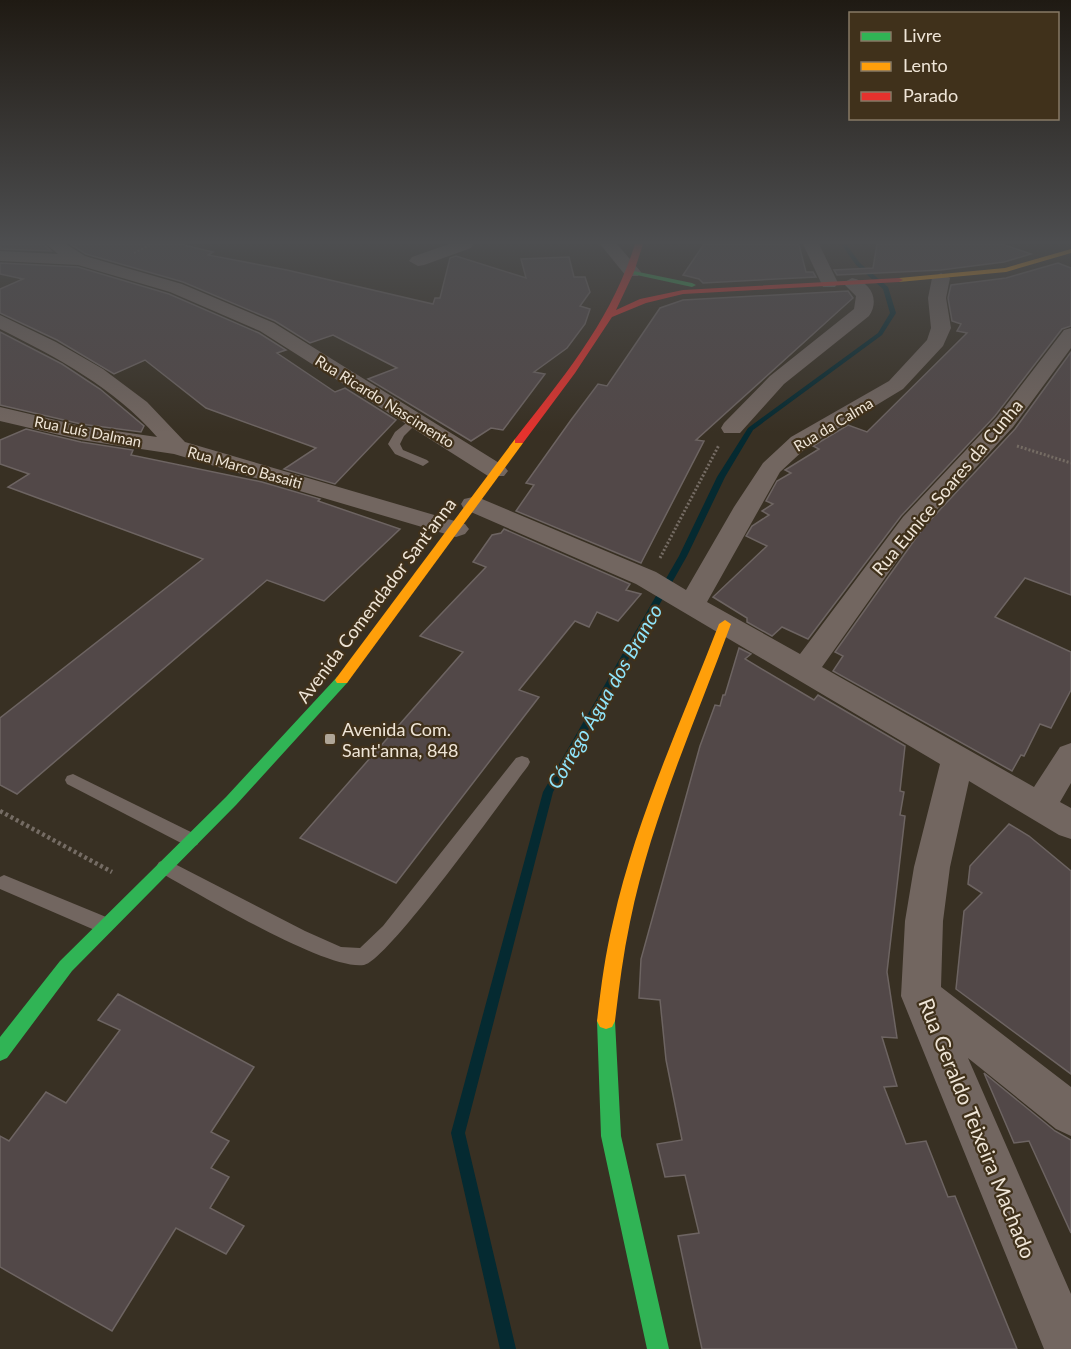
<svg xmlns="http://www.w3.org/2000/svg" width="1071" height="1349" font-family="Lato,sans-serif">
  <style>
    .lines { fill: none; stroke-linecap: round; stroke-linejoin: round }
    .stream { fill: #052a31; fill-rule: evenodd }
    .building { fill: #524848; stroke: #6d6462; stroke-width: 1.5 }
    .path-far2 { stroke: #756c64; stroke-width: 2; stroke-dasharray: 2 2; stroke-linecap: butt }
    .path-far1 { stroke: #756c64; stroke-width: 3; stroke-dasharray: 2 2; stroke-linecap: butt }
    .path { stroke: #756c64; stroke-width: 4.5; stroke-dasharray: 3 3; stroke-linecap: butt }
    .lane { fill: #726660; fill-rule: evenodd }
    .street { fill: #726660; fill-rule: evenodd }
    .fast { fill: #30b455; fill-rule: evenodd }
    .slow { fill: #ff9f0a; fill-rule: evenodd }
    .jam { fill: #e5322d; fill-rule: evenodd }
    .poi-dot { fill: #afa698; stroke: #40311b; stroke-width: 2 }
    .labels { text-anchor: middle; dominant-baseline: central; stroke-width: 4.5; stroke-linejoin: round; paint-order: stroke }
    .far-street-label { font-size: 15px; fill: #efe5d7; stroke: #40311b }
    .street-label { font-size: 18px; fill: #efe5d7; stroke: #40311b }
    .poi-label { font-size: 18px; fill: #efe5d7; stroke: #40311b; text-anchor: start }
    .water-label { font-size: 20px; font-style: italic; fill: #90e5fb; stroke: #40311b }
    .near-street-label { font-size: 21px; fill: #efe5d7; stroke: #40311b }
  </style>
  <rect width="100%" height="100%" fill="#383023"/>
  <g class="lines">
    <!-- stream -->
    <polygon class="stream" points="841,244 846,244 860,263 888,287 896,313 882,335 753,430 725,477 687,556 553,792 465,1133 516,1349 500,1349 451,1133 543,792 679,556 717,477 748,428 878,333 890,313 883,289 856,265"/>
  </g>
  <!-- building -->
  <g class="building">
    <polygon points="0,244 44,244 51,251 0,249"/>
    <polygon points="70,244 180,244 213,252 208,255 287,270 433,304 435,298 440,298 450,258 456,256 526,278 521,259 569,257 574,277 585,277 590,292 580,306 590,309 585,324 567,348 534,372 545,374 503,430 491,428 471,441 368,379 397,368 333,335 310,343 275,321 183,282 86,254"/>
    <polygon points="704,244 799,245 806,272 813,272 816,277 703,283 699,279 683,275"/>
    <polygon points="877,244 1002,244 1031,254 1004,262 941,270 837,275 834,270 873,268"/>
    <polygon points="0,263 78,267 169,294 259,333 286,350 277,353 335,392 345,388 396,420 335,484 284,469 316,448 206,408 145,360 114,374 57,340 0,313 0,289 23,279 0,274"/>
    <polygon points="1058,263 1071,268 1071,326 1062,329 995,416 901,516 808,639 782,627 772,636 747,622 747,618 713,597 767,546 746,536 752,526 769,515 762,511 773,504 766,501 777,481 791,473 785,470 819,449 813,446 848,425 867,432 967,333 957,331 961,324 952,321 948,298 951,285 1006,278"/>
    <polygon points="848,291 853,298 696,440 704,441 641,563 516,511 534,485 526,483 571,420 598,384 607,386 660,308 683,300"/>
    <polygon points="0,332 62,364 100,389 144,426 141,432 81,424 0,405"/>
    <polygon points="1071,352 1071,595 1025,578 995,617 1071,652 1071,690 1051,728 1040,724 1024,756 1021,755 1012,771 833,671 843,656 835,652 923,528 1015,429"/>
    <polygon points="26,429 81,442 133,450 131,455 262,482 320,499 318,501 400,529 324,601 267,580 17,794 0,785 0,718 203,559 8,487 29,474 0,464 0,440"/>
    <polygon points="504,529 630,584 626,590 641,594 618,621 597,612 589,627 575,621 519,690 539,697 396,883 300,838 463,652 420,636 486,567 473,562 492,535 501,533"/>
    <polygon points="739,648 751,654 745,659 814,700 818,695 905,746 900,791 904,792 900,815 905,816 887,972 897,1038 882,1037 897,1086 884,1087 906,1144 926,1141 948,1197 955,1196 1017,1349 702,1349 678,1236 699,1233 685,1175 665,1177 657,1144 682,1140 666,1060 660,1000 639,998 641,959 700,746 715,705 720,706 723,695 725,695"/>
    <polygon points="1009,824 1029,836 1071,871 1071,1074 956,989 964,911 982,893 968,884 970,866"/>
    <polygon points="118,994 254,1067 211,1132 229,1141 211,1168 229,1177 210,1208 244,1226 226,1254 176,1228 112,1331 0,1267 0,1136 9,1141 46,1092 66,1103 120,1030 98,1020"/>
    <polygon points="984,1073 1055,1131 1071,1140 1071,1233 1029,1141 1014,1143"/>
  </g>
  <g class="lines">
    <!-- path-far2 -->
    <polyline class="path-far2" points="134,253 152,244"/>
    <!-- path-far1 -->
    <g class="path-far1">
      <polyline points="1017,446 1071,463"/>
      <polyline points="660,558 719,445"/>
    </g>
    <!-- path -->
    <polyline class="path" points="0,811 112,872"/>
    <!-- lane -->
    <g class="lane">
      <polygon points="415,416 421,419 404,436 400,444 403,450 427,460 429,462 423,466 395,454 388,444 395,432"/>
      <path d="M522,756L528,758L530,762L528,766C506,795 387,962 364,965C326,971 198,893 159,872L156,867L159,862L165,860L171,862L305,931L341,947L360,948L383,926L516,758Z"/>
      <polygon points="73,774 197,835 200,840 197,845 191,847 185,845 67,784 65,780 67,776"/>
      <polygon points="4,875 111,919 113,925 111,931 104,933 97,931 0,889 0,877"/>
    </g>
    <!-- street -->
    <g class="street">
      <polygon points="46,244 66,244 85,256 182,284 274,323 504,466 508,471 504,476 488,476 260,331 170,292 78,265 0,261 0,251 58,254"/>
      <polygon points="449,244 473,244 471,248 424,265 418,266 409,261 412,257"/>
      <polygon points="600,244 617,244 641,272 638,276 626,276"/>
      <polygon points="803,244 819,244 838,283 835,287 823,287"/>
      <polygon points="941,273 950,278 946,298 951,328 943,346 903,389 807,447 780,472 707,602 800,654 903,517 997,417 1064,330 1071,328 1071,348 1013,427 921,527 822,667 1034,787 1060,747 1071,743 1071,783 1060,802 1071,808 1071,839 1059,835 969,781 950,867 943,921 941,987 1071,1087 1071,1136 1056,1129 968,1058 1071,1294 1071,1349 1044,1349 901,996 905,921 914,867 940,764 636,584 464,509 461,504 464,499 473,497 482,499 656,572 686,590 734,507 763,463 791,437 889,381 927,340 931,328 928,298 932,278"/>
      <path d="M852,278C871,282 880,300 869,316L784,384L740,433H724L721,428L724,423L770,376L854,309L856,296L843,283Z"/>
      <path d="M0,315L56,342L103,369L147,402L185,442L465,524L469,529L465,534L456,537L174,454L81,440L0,421V407L81,426L157,437C115,388 56,357 0,329Z"/>
    </g>
    <!-- fast -->
    <g class="fast">
      <polygon points="629,270 692,283 696,285 692,287 632,274 629,274"/>
      <polygon points="342,675 347,677 349,680 347,683 236,805 72,971 7,1058 0,1061 0,1037 60,961 226,797 337,677"/>
      <polygon points="606,1013 612,1015 615,1021 621,1136 669,1349 647,1349 601,1136 597,1021 600,1015"/>
    </g>
    <!-- slow -->
    <g class="slow">
      <polygon points="1071,249 1071,253 1006,272 899,282 895,280 899,278 1005,268"/>
      <polygon points="519,438 523,439 523,443 347,683 337,683 335,680 337,677 515,439"/>
      <path d="M725,620L731,624C695,722 651,819 630,922C623,955 619,988 615,1021L612,1027L606,1029L600,1027L597,1021C601,987 605,955 613,922C636,819 681,722 719,624Z"/>
    </g>
    <!-- jam -->
    <path class="jam" d="M635,244H643L634,272L616,310L640,299L683,290L899,278L903,280L899,282L683,294L646,303L612,317L575,373L523,443H515V439C564,376 611,321 635,244Z"/>
  </g>
  <!-- sky -->
  <linearGradient id="sky" x2="0" y2="1"><stop stop-color="#1f1a13"/><stop offset="0.56" stop-color="#4d4e50"/><stop offset="1" stop-color="#4d4e50" stop-opacity="0"/></linearGradient>
  <rect width="1071" height="433" fill="url(#sky)"/>
  <!-- markers -->
  <rect class="poi-dot" x="324" y="733" width="12" height="12" rx="3"/>
  <g class="labels">
    <!-- far-street labels -->
    <g class="far-street-label">
      <text transform="translate(385 401) rotate(32)">Rua Ricardo Nascimento</text>
      <text transform="translate(833 424) rotate(-31)">Rua da Calma</text>
      <text transform="translate(88 431) rotate(11)">Rua Luís Dalman</text>
      <text transform="translate(245 467) rotate(16)">Rua Marco Basaiti</text>
    </g>
    <!-- street labels -->
    <g class="street-label">
      <text transform="translate(947 487) rotate(-50)">Rua Eunice Soares da Cunha</text>
      <text transform="translate(376 600) rotate(-53)">Avenida Comendador Sant'anna</text>
    </g>
    <!-- poi labels -->
    <g class="poi-label">
      <text x="342" y="729">Avenida Com.<tspan x="342" dy="21">Sant'anna, 848</tspan></text>
    </g>
    <!-- water labels -->
    <g class="water-label">
      <text transform="translate(604 696) rotate(-60)">Córrego Água dos Branco</text>
    </g>
    <!-- near-street labels -->
    <g class="near-street-label">
      <text transform="translate(978 1128) rotate(68)">Rua Geraldo Teixeira Machado</text>
    </g>
  </g>
  <!-- legend -->
  <rect x="849" y="12" width="210" height="108" fill="#40311b" stroke="#867966" stroke-width="1.5"/>
  <rect x="861" y="32" width="30" height="9" fill="#30b455" stroke="#867966" stroke-width="1.5"/>
  <text x="903" y="42" font-size="18" fill="#efe5d7">Livre</text>
  <rect x="861" y="62" width="30" height="9" fill="#ff9f0a" stroke="#867966" stroke-width="1.5"/>
  <text x="903" y="72" font-size="18" fill="#efe5d7">Lento</text>
  <rect x="861" y="92" width="30" height="9" fill="#e5322d" stroke="#867966" stroke-width="1.5"/>
  <text x="903" y="102" font-size="18" fill="#efe5d7">Parado</text>
</svg>
